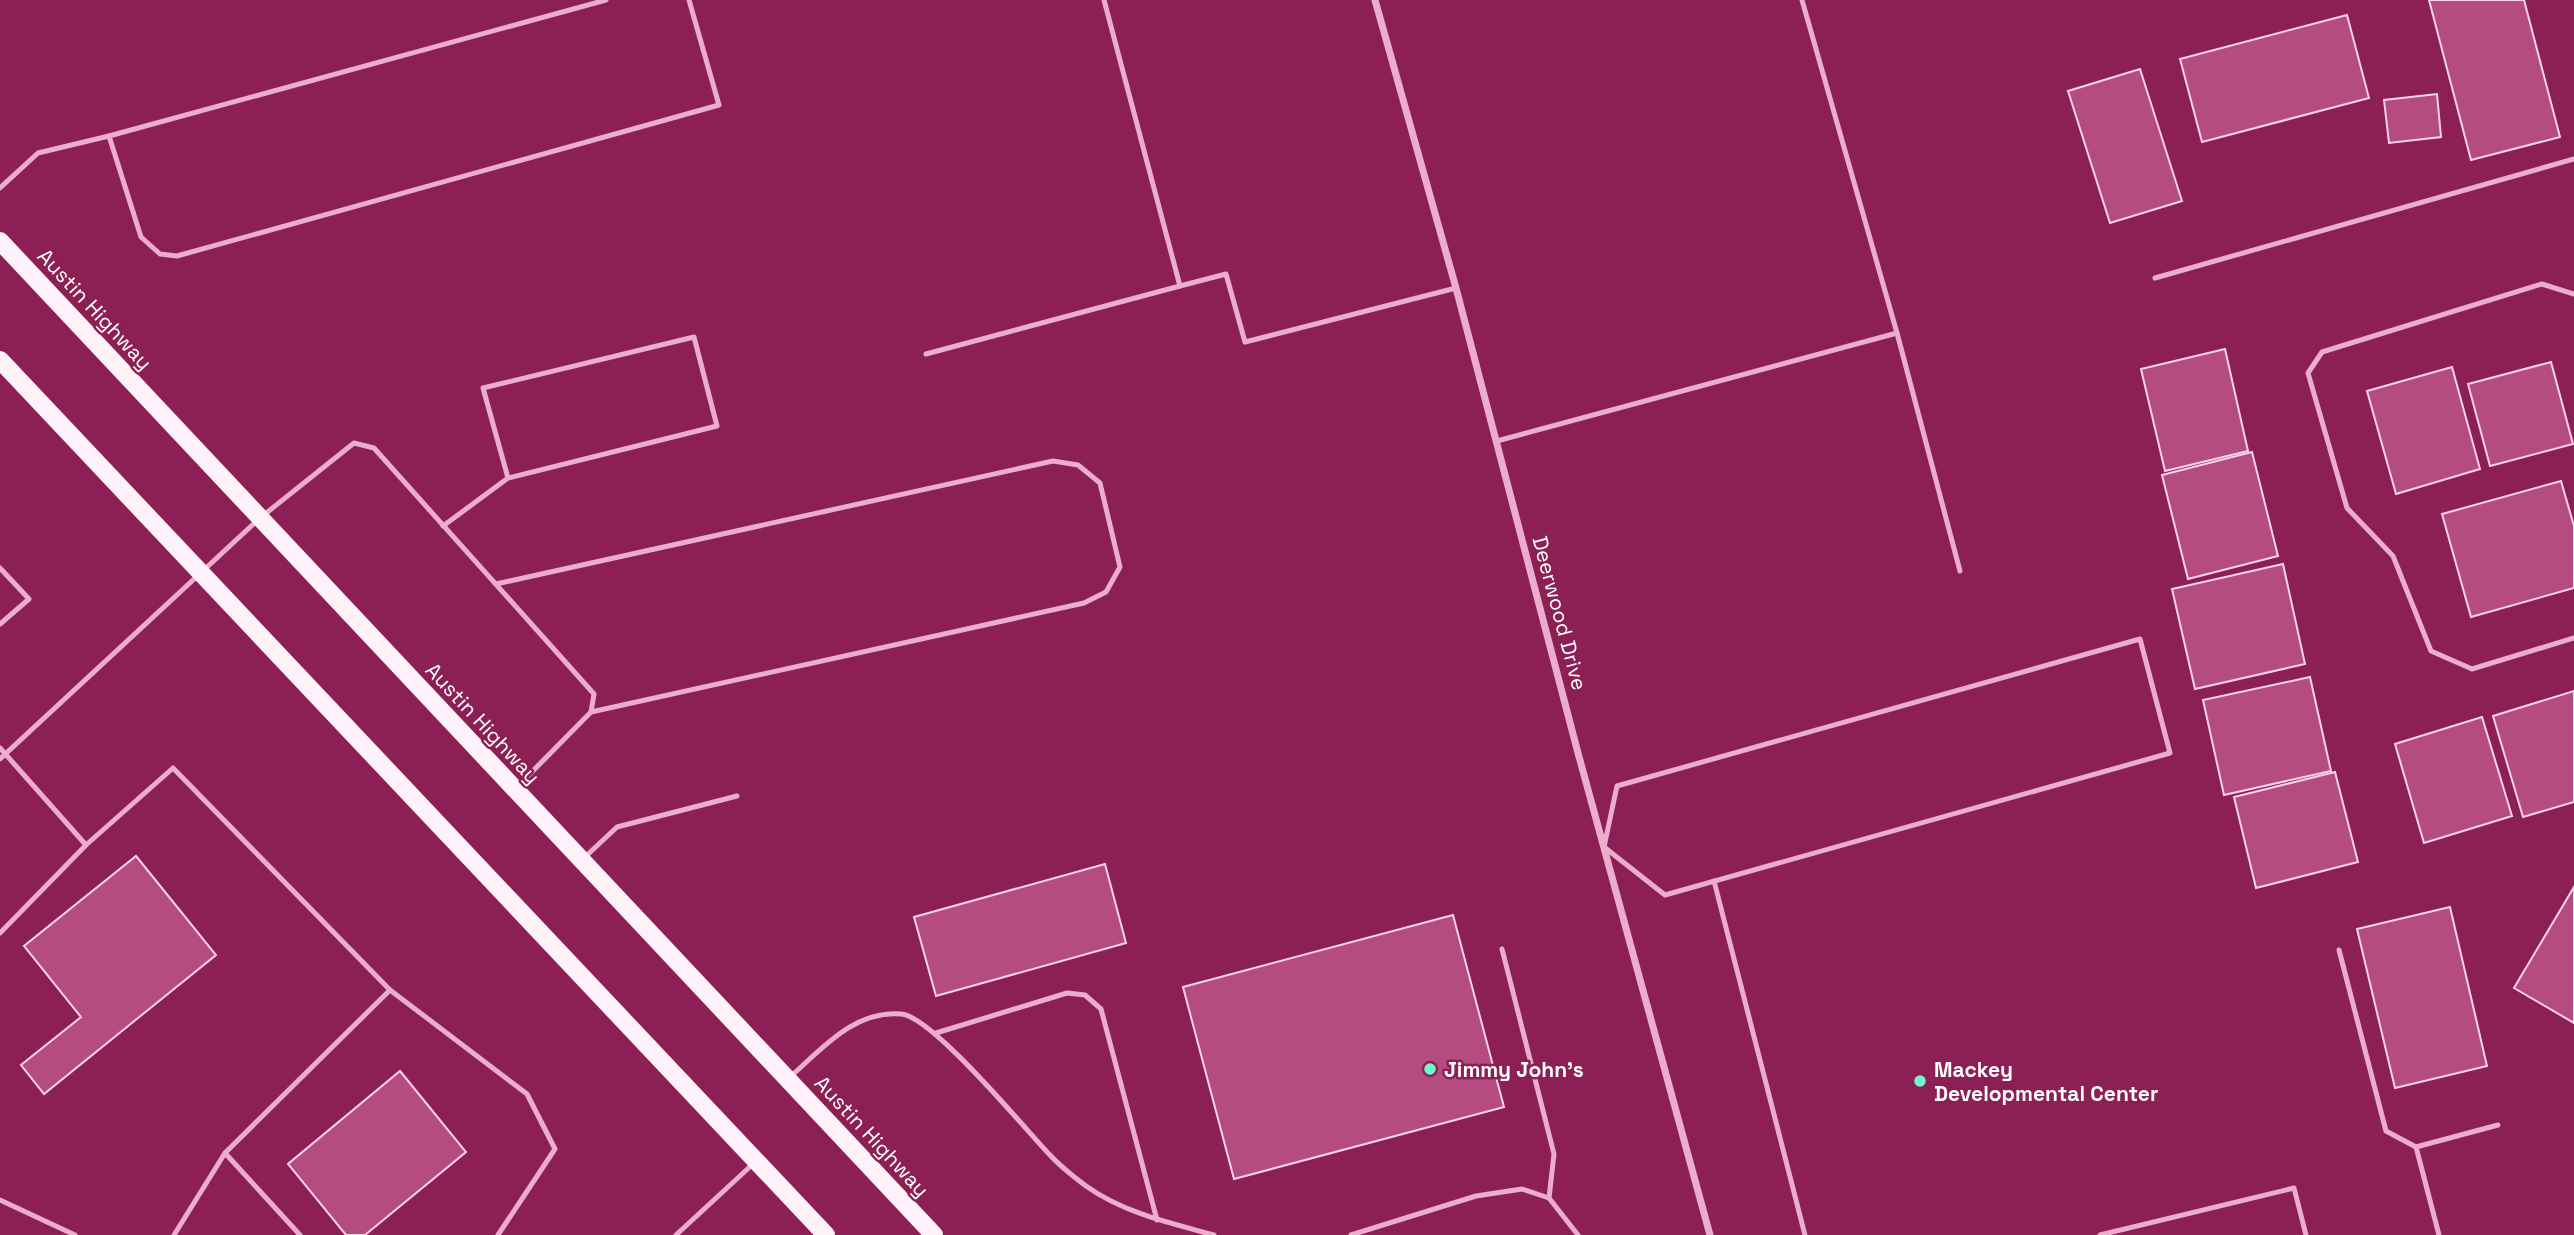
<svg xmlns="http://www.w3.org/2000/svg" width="2574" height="1235" font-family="'Space Grotesk',sans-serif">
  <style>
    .building { fill: #b54c80; stroke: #f9d2e5; stroke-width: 2 }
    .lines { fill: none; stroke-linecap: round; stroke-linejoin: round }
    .lane { stroke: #ecadcc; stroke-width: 5 }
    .street { stroke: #ecadcc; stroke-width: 7 }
    .primary { stroke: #fef2f8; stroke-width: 18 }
    .poi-dot { fill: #6ef9cb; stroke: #8c2054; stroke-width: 2.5 }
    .labels { text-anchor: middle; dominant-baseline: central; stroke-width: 5; stroke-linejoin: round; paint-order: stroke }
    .street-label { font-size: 21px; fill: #fff; stroke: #8c2054 }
    .poi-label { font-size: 21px; font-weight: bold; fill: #fff; stroke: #8c2054; text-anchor: start }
  </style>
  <rect width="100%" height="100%" fill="#8c2054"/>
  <!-- building -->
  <g class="building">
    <polygon points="2429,0 2524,0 2560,137 2471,160"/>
    <polygon points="2347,15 2369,98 2202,142 2180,59"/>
    <polygon points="2140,69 2182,201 2110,223 2068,91"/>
    <polygon points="2437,94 2441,137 2389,143 2384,100"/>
    <polygon points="2225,349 2248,451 2165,471 2141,369"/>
    <polygon points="2551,362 2573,444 2490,466 2468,384"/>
    <polygon points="2452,367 2480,469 2396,494 2367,391"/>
    <polygon points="2252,452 2278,556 2188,579 2162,475"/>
    <polygon points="2561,481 2574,526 2574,588 2471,617 2442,514"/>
    <polygon points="2283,564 2305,664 2195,689 2172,589"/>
    <polygon points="2310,677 2331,771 2224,795 2203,700"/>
    <polygon points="2574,691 2574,802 2523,817 2493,716"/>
    <polygon points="2482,717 2512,816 2424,843 2395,744"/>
    <polygon points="2335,772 2358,862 2256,888 2234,797"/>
    <polygon points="136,856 216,955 44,1094 21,1065 81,1017 24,946"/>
    <polygon points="1105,864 1126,943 936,996 914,917"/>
    <polygon points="2574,887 2574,1023 2514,988"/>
    <polygon points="2450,907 2487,1066 2395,1088 2357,929"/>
    <polygon points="1453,915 1504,1107 1234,1179 1183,987"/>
    <polygon points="400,1071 466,1152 365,1235 346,1235 288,1164"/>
  </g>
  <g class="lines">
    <!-- lane -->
    <g class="lane">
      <polyline points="1104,0 1180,286 1226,274 1245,342 1456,288"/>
      <polyline points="109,136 606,0"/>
      <polyline points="0,188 38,153 109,136 141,237 160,254 177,256 719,105 689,0"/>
      <polyline points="2155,278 2574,159"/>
      <polyline points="2574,294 2542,284 2322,352 2308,373 2347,508 2393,556 2431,651 2472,669 2574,638"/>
      <polyline points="1897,333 1960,571"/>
      <polyline points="926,354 1180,286"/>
      <polyline points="1497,441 1897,333 1802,0"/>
      <polyline points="443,526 508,478 483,388 694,337 717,426 508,478"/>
      <polyline points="0,568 29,599 0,624"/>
      <polyline points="496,584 1053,461 1078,465 1100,483 1120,567 1106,592 1084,603 591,712"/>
      <polygon points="2140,639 2170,753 1665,895 1604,847 1617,786"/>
      <polyline points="0,748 86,845 173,768 390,990 527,1094 555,1149 498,1235"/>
      <polyline points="0,759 260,518 354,443 374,448 594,694 591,712 517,787"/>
      <polyline points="585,857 617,827 737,796"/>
      <polyline points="1714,881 1805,1235"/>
      <polyline points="0,933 86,845"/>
      <polyline points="1502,949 1554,1154 1549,1198"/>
      <polyline points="2339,950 2386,1131 2416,1147 2439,1235"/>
      <polyline points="936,1033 1067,993 1085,995 1101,1009 1157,1220"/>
      <path d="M790,1077C822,1049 854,1010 901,1014C932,1016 1024,1128 1050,1155C1060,1166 1074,1177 1086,1186C1124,1213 1170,1223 1214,1235"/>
      <polyline points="2416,1147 2498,1125"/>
      <polyline points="225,1153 390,990"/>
      <polyline points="0,1200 75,1235"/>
      <polyline points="174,1235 225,1153 300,1235"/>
      <polyline points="676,1235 754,1163"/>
      <polyline points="1351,1235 1476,1196 1522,1189 1549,1198 1578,1235"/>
      <polyline points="2100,1235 2294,1188 2306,1235"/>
    </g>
    <!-- street -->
    <polyline class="street" points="1375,0 1456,288 1578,753 1710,1235"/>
    <!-- primary -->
    <g class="primary">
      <polyline points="0,241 934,1235"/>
      <polyline points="0,360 826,1235"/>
    </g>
  </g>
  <!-- markers -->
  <g class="poi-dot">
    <circle cx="1430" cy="1069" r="7"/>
    <circle cx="1920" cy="1081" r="7"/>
  </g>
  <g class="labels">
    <!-- street labels -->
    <g class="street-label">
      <text transform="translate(95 309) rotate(47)">Austin Highway</text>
      <text transform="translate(1560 613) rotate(75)">Deerwood Drive</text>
      <text transform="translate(483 723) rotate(47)">Austin Highway</text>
      <text transform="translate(872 1136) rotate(47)">Austin Highway</text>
    </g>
    <!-- poi labels -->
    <g class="poi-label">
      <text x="1444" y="1069">Jimmy John's</text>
      <text x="1934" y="1069">Mackey<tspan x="1934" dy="24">Developmental Center</tspan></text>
    </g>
  </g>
</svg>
